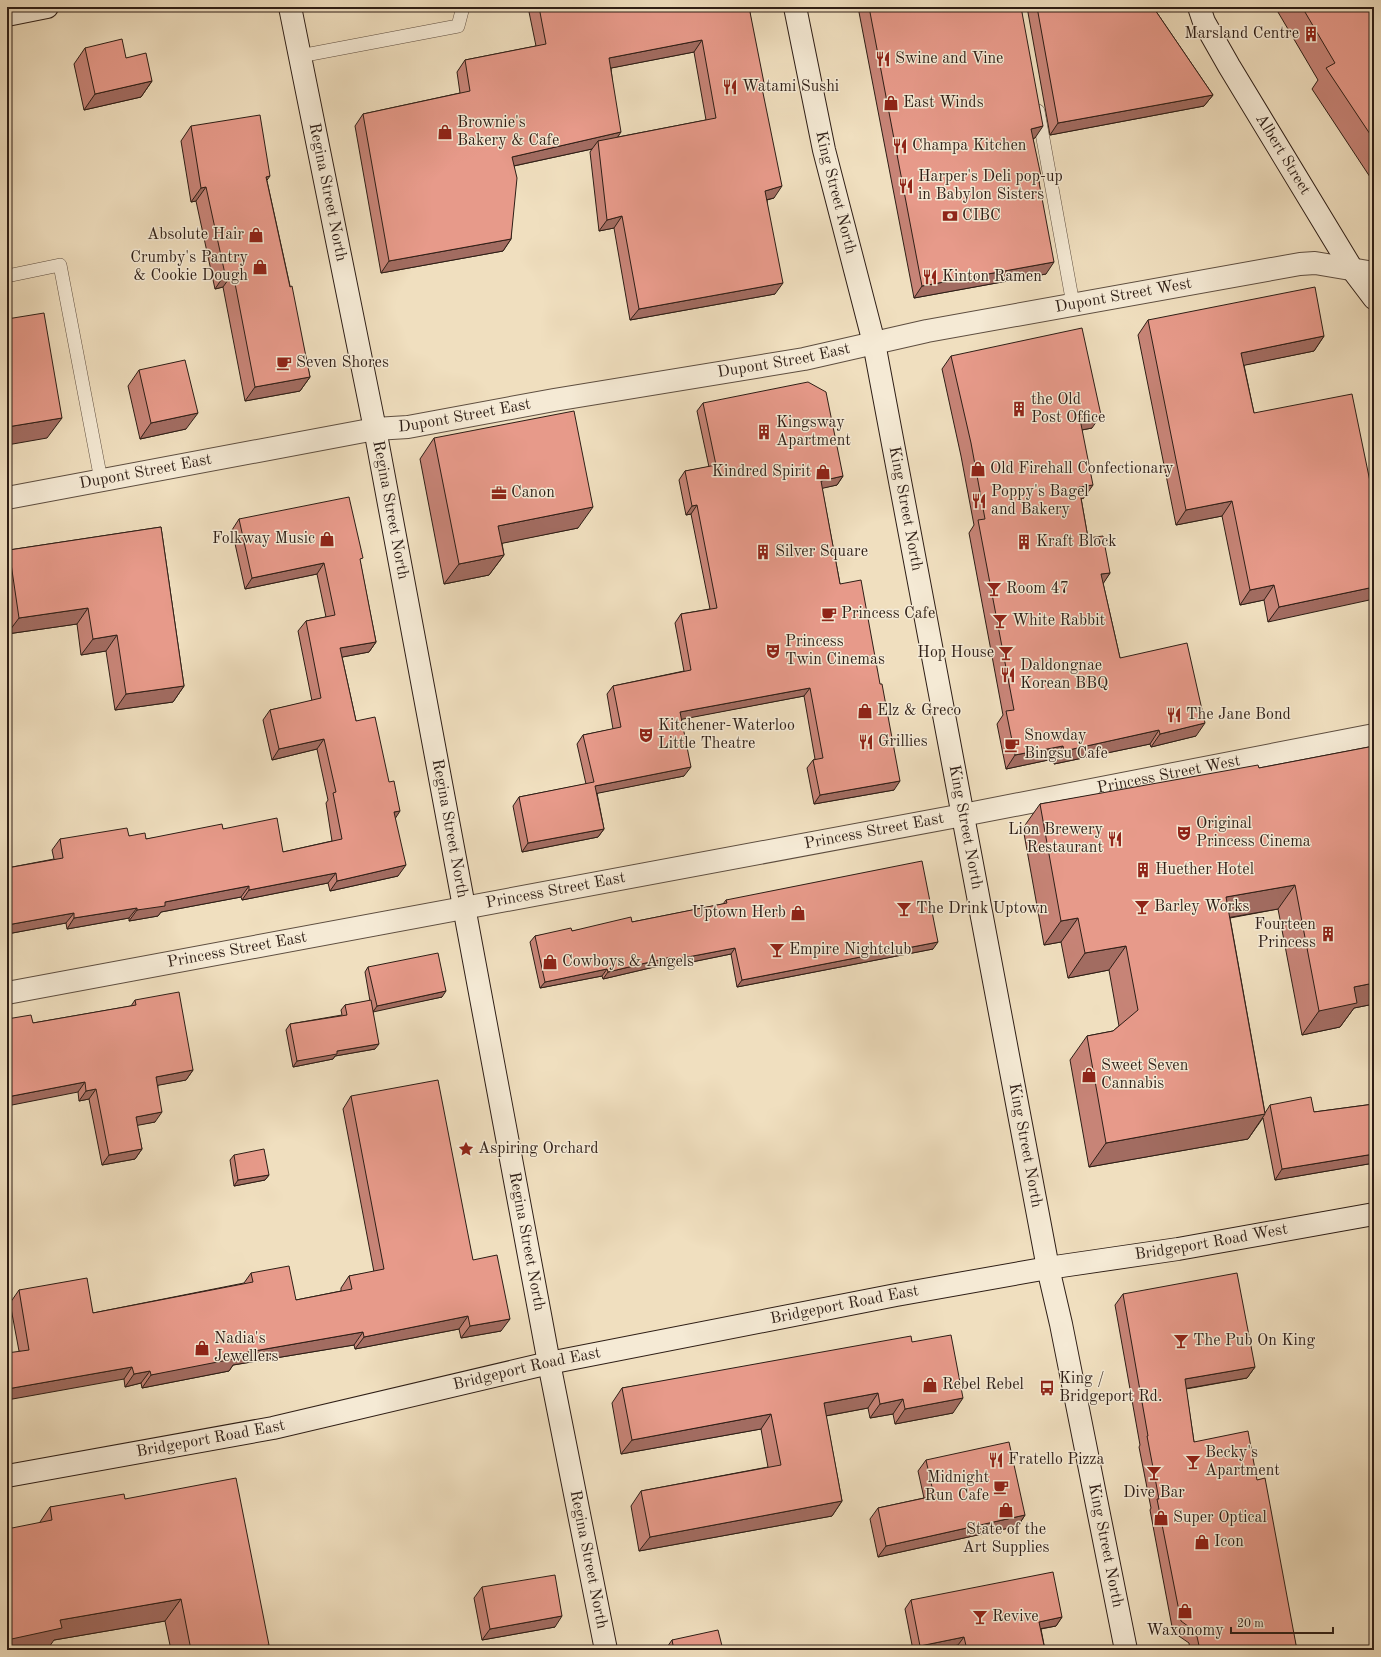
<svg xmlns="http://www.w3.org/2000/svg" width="1381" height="1657" font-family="'Old Standard TT',serif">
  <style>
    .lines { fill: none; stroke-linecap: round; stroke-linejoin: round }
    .lane-casing { stroke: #5e4e40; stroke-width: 14 }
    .street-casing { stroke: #5e4e40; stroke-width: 24 }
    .secondary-casing { stroke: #2e1e16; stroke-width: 24 }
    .lane { stroke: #f5ead5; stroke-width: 13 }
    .street { stroke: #f5ead5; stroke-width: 22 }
    .secondary { stroke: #f5ead5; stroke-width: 22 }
    .wall { fill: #c78477; stroke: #2e1e16; fill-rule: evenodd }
    .shaded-wall { fill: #a26c61; stroke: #2e1e16 }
    .building { fill: #e79a8a; stroke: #2e1e16 }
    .labels { text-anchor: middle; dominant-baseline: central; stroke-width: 3; stroke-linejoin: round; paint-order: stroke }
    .poi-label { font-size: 16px; fill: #2e1e16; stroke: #f5ead5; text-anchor: start }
    .street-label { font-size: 16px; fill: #2e1e16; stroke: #f5ead5 }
  </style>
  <rect width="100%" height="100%" fill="#f0dfbf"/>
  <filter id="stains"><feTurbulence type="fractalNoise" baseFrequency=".005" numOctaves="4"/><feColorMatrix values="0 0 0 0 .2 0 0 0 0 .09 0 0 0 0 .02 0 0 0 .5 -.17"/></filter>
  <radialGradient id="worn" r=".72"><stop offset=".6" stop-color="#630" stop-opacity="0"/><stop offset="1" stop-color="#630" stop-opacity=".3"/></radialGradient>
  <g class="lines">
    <!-- lane casing -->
    <g class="lane-casing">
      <g id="lane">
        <polyline points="300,56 458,26 463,7"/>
        <polyline points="1038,111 1073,304"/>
        <polyline points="7,276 60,265 101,480"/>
      </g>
    </g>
    <!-- street casing -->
    <g class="street-casing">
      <g id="street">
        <path id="s1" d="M7,498L375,429L408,427L554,400L804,359L927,331L1300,264L1315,263L1374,273"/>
        <path id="s2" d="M7,993L963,815L1374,735"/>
      </g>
    </g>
    <!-- secondary casing -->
    <g class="secondary-casing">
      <g id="secondary">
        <path id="s3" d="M290,7L375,429L549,1363L606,1650"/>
        <path id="s4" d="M795,7L824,150L874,343L1048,1268L1061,1324L1126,1650"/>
        <path id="s5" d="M1199,7L1204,22L1229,66L1352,269L1374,298"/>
        <polyline points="7,15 47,7"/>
        <path id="s6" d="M7,1476L273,1428L549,1363L896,1295L1048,1268L1178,1249L1374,1214"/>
      </g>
    </g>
    <!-- lane -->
    <use href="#lane" class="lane"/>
    <!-- street -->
    <use href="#street" class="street"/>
    <!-- secondary -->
    <use href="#secondary" class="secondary"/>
  </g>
  <!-- wall -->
  <g class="wall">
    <path d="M528,7H749L762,91L774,198L767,200L775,294L630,320L614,228L599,231L590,152L592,149L514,166L511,239L503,251L381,273L355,126L363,114L460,93L457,72L465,60L536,46ZM694,52L706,120L618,137L611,68Z"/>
    <polygon points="858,7 1021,7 1035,138 1033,138 1039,179 1046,274 914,298"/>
    <polygon points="1027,7 1153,7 1213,95 1204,106 1050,135"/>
    <polygon points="1275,7 1374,7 1374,183 1312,89 1318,80"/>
    <polygon points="85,48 126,58 152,81 141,97 84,110 74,64"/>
    <polygon points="191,126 267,181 310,377 300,391 245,401 223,287 215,289 196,201 191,202 181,141"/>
    <polygon points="1148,320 1324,336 1314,351 1244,365 1254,413 1374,501 1268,622 1264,600 1240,605 1222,516 1176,525 1138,335"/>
    <polygon points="951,356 1092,428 1082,430 1084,498 1081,498 1088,538 1110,573 1103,583 1120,658 1196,736 1151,747 1150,744 1054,764 1053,759 1006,769 997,724 1003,715 969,533 974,525 961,456 942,369"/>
    <polygon points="139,370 186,429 140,439 128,386"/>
    <polygon points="703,403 843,476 837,485 822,488 840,584 894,790 814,804 807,768 813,760 815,759 804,696 681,719 684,776 597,793 604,829 598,837 522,852 513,806 519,797 586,784 577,744 583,735 613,729 607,694 613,686 684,671 675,623 681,614 710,609 691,514 686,515 679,480 685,471 709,467 697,411"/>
    <polygon points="434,438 578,528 502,543 504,555 489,575 444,584 420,459"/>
    <polygon points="239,519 360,561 376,642 369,652 342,657 356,721 395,819 398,876 330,891 328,883 242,900 241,897 161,912 158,916 129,921 129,918 67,929 66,923 7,934 7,868 54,859 52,850 60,839 129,836 146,839 223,829 283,852 332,841 326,803 328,800 317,749 272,760 263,720 270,710 312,701 298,631 306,621 326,617 317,574 245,589 232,530"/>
    <polygon points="161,527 184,686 173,702 115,710 106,651 81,655 77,624 7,634 7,552 9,550"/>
    <polygon points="1374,746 1374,1004 1354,1008 1340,1027 1302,1035 1278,909 1230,918 1265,1113 1270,1105 1314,1112 1374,1104 1374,1163 1275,1180 1263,1118 1248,1139 1089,1167 1070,1060 1087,1036 1113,1031 1119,1026 1109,970 1068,978 1061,942 1044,945 1023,828 1040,804 1259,768"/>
    <polygon points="726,900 933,949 737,987 731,954 667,967 667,964 603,979 602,976 540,988 530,942 535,936 572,931 632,922 723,904"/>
    <polygon points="368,967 442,997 373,1011 375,1049 335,1056 333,1059 293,1067 286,1030 290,1024 342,1015 341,1010 345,1005 370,1001 365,972"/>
    <polygon points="135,1000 193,1070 186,1080 158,1085 155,1122 137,1125 142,1149 135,1159 102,1165 89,1099 79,1101 78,1092 33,1023 131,1006"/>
    <polygon points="351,1096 473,1260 501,1331 461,1338 459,1329 355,1349 354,1345 233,1365 229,1371 142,1388 141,1383 125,1387 124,1379 19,1351 10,1303 19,1290 93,1313 244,1283 251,1273 296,1300 341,1291 341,1288 349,1276 374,1272 343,1109"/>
    <polygon points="234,1155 269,1175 265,1180 234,1186 230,1160"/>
    <polygon points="1123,1294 1255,1367 1247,1378 1186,1389 1194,1442 1257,1480 1297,1650 1190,1650 1189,1643 1173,1632 1150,1510 1151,1508 1139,1447 1140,1445 1115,1305"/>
    <polygon points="912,1342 953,1413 895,1424 893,1414 870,1418 868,1408 826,1416 842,1501 832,1516 639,1551 631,1506 641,1491 768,1467 761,1429 621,1454 612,1403 622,1388"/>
    <polygon points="926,1460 1025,1515 1018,1526 878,1557 870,1519 878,1508 924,1498 918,1471"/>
    <polygon points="125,1499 269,1645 266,1650 171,1650 165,1621 54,1640 40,1522 50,1507"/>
    <polygon points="482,1587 555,1627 482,1640 474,1598"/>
    <polygon points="911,1600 1062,1617 1056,1626 1041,1629 1045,1650 959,1650 958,1645 934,1650 913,1650 905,1609"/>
    <polygon points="672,1640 723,1650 665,1650"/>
  </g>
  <!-- shaded-wall -->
  <g class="shaded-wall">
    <polygon points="702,40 694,52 601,70 609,58"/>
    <polygon points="152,81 141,97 84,110 95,94"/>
    <polygon points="1213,95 1204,106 1050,135 1058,123"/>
    <polygon points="1043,126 1035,138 1023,141 1031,129"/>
    <polygon points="621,132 613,144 598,141 592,149 504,168 512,157"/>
    <polygon points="270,176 260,190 266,177"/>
    <polygon points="782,186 774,198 757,202 765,191"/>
    <polygon points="206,187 196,201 191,202 201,188"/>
    <polygon points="622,216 614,228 599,231 607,220"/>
    <polygon points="511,239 503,251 381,273 389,261"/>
    <polygon points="1054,262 1046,274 914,298 922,286"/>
    <polygon points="233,273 223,287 215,289 225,274"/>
    <polygon points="783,283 775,294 630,320 639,309"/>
    <polygon points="1324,336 1314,351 1231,368 1241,353"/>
    <polygon points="310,377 300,391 245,401 255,387"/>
    <polygon points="198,413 186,429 140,439 151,423"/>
    <polygon points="1101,415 1092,428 1071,432 1080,419"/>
    <polygon points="62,418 47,438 7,445 7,427"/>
    <polygon points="843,476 837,485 815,490 821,481"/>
    <polygon points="1093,485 1084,498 1070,501 1079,487"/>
    <polygon points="1232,501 1222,516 1176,525 1186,510"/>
    <polygon points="697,505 691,514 686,515 692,506"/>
    <polygon points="593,507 578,528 484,547 498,526"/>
    <polygon points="504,555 489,575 444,584 459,564"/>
    <polygon points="324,563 317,574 245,589 252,578"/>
    <polygon points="1110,573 1101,587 1101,574"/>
    <polygon points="1274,585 1264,600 1240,605 1250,590"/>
    <polygon points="1374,587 1374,599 1268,622 1279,607"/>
    <polygon points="88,608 77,624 7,634 19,618"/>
    <polygon points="117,635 106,651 81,655 93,639"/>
    <polygon points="376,642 369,652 332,659 340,648"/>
    <polygon points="184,686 173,702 115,710 126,694"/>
    <polygon points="810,688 804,696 673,721 680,712"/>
    <polygon points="1205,723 1196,736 1151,747 1160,734"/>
    <polygon points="1159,730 1150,744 1054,764 1064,751"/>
    <polygon points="324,739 317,749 272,760 279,749"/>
    <polygon points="1063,746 1053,759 1006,769 1015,755"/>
    <polygon points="691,767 684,776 589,795 595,786"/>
    <polygon points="900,781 894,790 814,804 820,795"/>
    <polygon points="400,811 393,822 394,812"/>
    <polygon points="604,829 598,837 522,852 528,843"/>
    <polygon points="406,865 398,876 330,891 337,881"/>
    <polygon points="336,873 328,883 242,900 249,890"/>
    <polygon points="1295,885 1278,909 1209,921 1226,897"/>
    <polygon points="249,886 241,897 161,912 158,916 129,921 137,910 165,902"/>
    <polygon points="137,908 129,918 67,929 74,918"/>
    <polygon points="74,913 66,923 7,934 7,925"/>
    <polygon points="1078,918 1061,942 1044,945 1061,921"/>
    <polygon points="938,942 933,949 737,987 742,980"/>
    <polygon points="1126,946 1109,970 1068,978 1085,953"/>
    <polygon points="735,948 731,954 667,967 672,960"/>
    <polygon points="671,957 667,964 603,979 608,972"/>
    <polygon points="607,969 602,976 540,988 545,982"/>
    <polygon points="1374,983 1374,1004 1354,1008 1340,1027 1302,1035 1319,1011 1354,987"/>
    <polygon points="446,991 442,997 373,1012 377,1006"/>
    <polygon points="379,1044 375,1049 335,1056 333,1059 293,1067 297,1061 337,1051"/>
    <polygon points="193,1070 186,1080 149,1087 156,1077"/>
    <polygon points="85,1082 78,1092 7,1106 7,1097"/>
    <polygon points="96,1089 89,1099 79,1101 86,1091"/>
    <polygon points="162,1112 155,1122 129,1127 136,1117"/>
    <polygon points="1265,1114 1248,1139 1089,1167 1106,1143"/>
    <polygon points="142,1149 135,1159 102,1165 109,1155"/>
    <polygon points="1374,1154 1374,1163 1275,1180 1282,1169"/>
    <polygon points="269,1175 265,1180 234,1186 238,1180"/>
    <polygon points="468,1316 459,1329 355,1349 364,1337"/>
    <polygon points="510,1319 501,1331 461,1338 470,1326"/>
    <polygon points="363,1332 354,1345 233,1365 229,1371 142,1388 151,1375 237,1354"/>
    <polygon points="132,1367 124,1379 7,1400 7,1389"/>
    <polygon points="1255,1367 1247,1378 1177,1390 1185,1379"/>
    <polygon points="150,1371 141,1383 125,1387 134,1374"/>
    <polygon points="878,1393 868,1408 814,1418 824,1403"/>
    <polygon points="963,1398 953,1413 895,1424 905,1409"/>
    <polygon points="903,1399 893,1414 870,1418 880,1404"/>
    <polygon points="771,1414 761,1429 621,1454 632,1440"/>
    <polygon points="842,1501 832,1516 639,1551 650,1537"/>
    <polygon points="1025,1515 1018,1526 878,1557 886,1546"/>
    <polygon points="181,1599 165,1621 54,1640 47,1650 7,1650 7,1640 60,1620"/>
    <polygon points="562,1616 555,1627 482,1640 490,1629"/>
    <polygon points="1062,1617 1056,1626 1033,1630 1039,1622"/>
    <polygon points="964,1637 958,1645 934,1650 917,1650 920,1646"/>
    <polygon points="269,1645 266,1650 244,1650"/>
  </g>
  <!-- building -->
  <g class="building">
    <polygon points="539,7 749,7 765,88 762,88 782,186 765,191 783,283 639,309 622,216 607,220 598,141 716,118 702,40 609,58 621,132 512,157 517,178 511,239 389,261 363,114 470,91 465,60 546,44"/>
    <polygon points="869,7 1021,7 1043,126 1031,129 1041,176 1038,177 1054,262 922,286"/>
    <polygon points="1037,7 1153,7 1213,95 1058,123"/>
    <polygon points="1302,7 1374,7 1374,140 1326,68 1335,63"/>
    <polygon points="122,39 126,58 146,53 152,81 95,94 85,48"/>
    <polygon points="260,115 270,176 266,177 290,287 292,286 310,377 255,387 233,273 225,274 206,187 201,188 191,126"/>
    <polygon points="1315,287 1324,336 1241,353 1254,413 1352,394 1374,501 1374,587 1279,607 1274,585 1250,590 1232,501 1186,510 1148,320"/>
    <polygon points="44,313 62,418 7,427 7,319"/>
    <polygon points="1082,328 1101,415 1080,419 1093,485 1079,487 1088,538 1103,536 1110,573 1101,574 1120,658 1187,643 1205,723 1160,734 1159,730 1064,751 1063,746 1015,755 1006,711 1014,710 978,520 985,519 971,443 951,356"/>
    <polygon points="185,360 198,413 151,423 139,370"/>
    <polygon points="808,382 826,392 843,476 821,481 840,584 861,580 880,684 882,684 900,781 820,795 813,760 823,758 810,688 680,712 691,767 595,786 604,829 528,843 519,797 594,782 583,735 621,727 613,686 691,670 681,614 717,608 697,505 692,506 685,471 716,465 703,403"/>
    <polygon points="574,411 593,507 498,526 504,555 459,564 434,438"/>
    <polygon points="349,497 363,558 360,559 376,642 340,648 356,721 375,717 389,782 394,781 400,811 394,812 406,865 337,881 336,873 249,890 249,886 165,902 165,906 137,910 137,908 74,918 74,913 7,925 7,868 63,858 60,839 127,828 129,836 145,833 146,839 222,824 223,829 277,818 283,852 342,839 333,793 336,792 324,739 279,749 270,710 321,698 306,621 335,615 324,563 252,578 239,519"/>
    <polygon points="161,527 184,686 126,694 117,635 93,639 88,608 19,618 9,550"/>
    <polygon points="1374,746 1374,983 1354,987 1357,1003 1319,1011 1295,885 1226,897 1265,1114 1106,1143 1087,1036 1113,1031 1138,1010 1126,946 1085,953 1078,918 1061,921 1040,804 1258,765 1259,768"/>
    <polygon points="922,861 938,942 742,980 735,948 672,960 671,957 608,972 607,969 545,982 535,936 571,928 572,931 631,917 632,922 727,903 726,900"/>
    <polygon points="438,953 446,991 377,1006 368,967"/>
    <polygon points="179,992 193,1070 156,1077 162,1112 136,1117 142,1149 109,1155 96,1089 86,1091 85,1082 7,1097 7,1019 31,1015 33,1023 136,1005 135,1000"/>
    <polygon points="371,1000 379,1044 337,1051 337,1054 297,1061 290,1024 347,1015 345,1005"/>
    <polygon points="438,1080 473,1260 497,1255 510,1319 470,1326 468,1316 364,1337 363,1332 237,1354 238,1358 151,1375 150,1371 134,1374 132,1367 7,1389 7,1353 29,1350 19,1290 87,1278 93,1313 253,1282 251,1273 289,1266 296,1300 352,1289 349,1276 384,1269 351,1096"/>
    <polygon points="1311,1097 1314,1112 1374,1104 1374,1154 1282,1169 1270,1105"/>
    <polygon points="264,1149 269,1175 238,1180 234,1155"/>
    <polygon points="1237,1273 1255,1367 1185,1379 1194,1442 1248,1431 1257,1480 1265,1478 1297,1650 1200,1650 1196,1632 1181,1621 1157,1499 1159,1499 1147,1436 1148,1436 1123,1294"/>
    <polygon points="951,1335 963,1398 905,1409 903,1399 880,1404 878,1393 824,1403 842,1501 650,1537 641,1491 781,1465 771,1414 632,1440 622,1388 911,1336 912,1342"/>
    <polygon points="1009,1442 1025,1515 886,1546 878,1508 934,1496 926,1460"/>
    <polygon points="236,1478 269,1645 244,1650 191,1650 181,1599 60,1620 62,1628 7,1640 7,1529 52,1520 50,1507 124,1494 125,1499"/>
    <polygon points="1053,1572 1062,1617 1039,1622 1045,1650 967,1650 964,1637 920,1646 911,1600"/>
    <polygon points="555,1575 562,1616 490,1629 482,1587"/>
    <polygon points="718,1630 723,1650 674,1650 672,1640"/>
  </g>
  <!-- icons -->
  <defs>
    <g id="building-bare" transform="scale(1.2)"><path d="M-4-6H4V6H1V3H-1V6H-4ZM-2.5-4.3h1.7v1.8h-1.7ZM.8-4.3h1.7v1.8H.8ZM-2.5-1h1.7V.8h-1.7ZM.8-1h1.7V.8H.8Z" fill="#8f2418" stroke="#f5ead5" stroke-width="2.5" paint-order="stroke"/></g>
    <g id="restaurant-bare" transform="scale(1.2)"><path d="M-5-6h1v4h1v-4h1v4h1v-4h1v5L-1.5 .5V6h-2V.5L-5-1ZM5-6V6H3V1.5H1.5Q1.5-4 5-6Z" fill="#8f2418" stroke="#f5ead5" stroke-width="2.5" paint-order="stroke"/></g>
    <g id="shop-bare" transform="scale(1.2)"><path d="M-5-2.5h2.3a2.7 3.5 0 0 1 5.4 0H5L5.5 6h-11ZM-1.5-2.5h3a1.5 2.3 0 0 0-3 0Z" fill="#8f2418" stroke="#f5ead5" stroke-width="2.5" paint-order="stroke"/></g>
    <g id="bank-bare" transform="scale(1.2)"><path d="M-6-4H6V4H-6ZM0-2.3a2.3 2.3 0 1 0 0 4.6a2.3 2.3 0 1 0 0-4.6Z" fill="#8f2418" stroke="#f5ead5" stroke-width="2.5" paint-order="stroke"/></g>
    <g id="cafe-bare" transform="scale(1.2)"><path d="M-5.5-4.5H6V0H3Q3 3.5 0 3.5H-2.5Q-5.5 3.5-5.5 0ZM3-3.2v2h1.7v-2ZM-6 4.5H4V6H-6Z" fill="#8f2418" stroke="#f5ead5" stroke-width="2.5" paint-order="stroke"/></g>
    <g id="office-bare" transform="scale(1.2)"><path d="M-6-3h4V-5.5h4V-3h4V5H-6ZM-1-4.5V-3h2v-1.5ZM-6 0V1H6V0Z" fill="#8f2418" stroke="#f5ead5" stroke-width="2.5" paint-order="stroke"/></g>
    <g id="bar-bare" transform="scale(1.2)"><path d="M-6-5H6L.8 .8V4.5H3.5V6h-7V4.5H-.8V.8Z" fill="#8f2418" stroke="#f5ead5" stroke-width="2.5" paint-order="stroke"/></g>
    <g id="theatre-bare" transform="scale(1.2)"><path d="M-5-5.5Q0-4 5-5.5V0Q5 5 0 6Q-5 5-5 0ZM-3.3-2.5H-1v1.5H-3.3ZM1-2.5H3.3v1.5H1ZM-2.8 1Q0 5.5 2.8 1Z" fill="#8f2418" stroke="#f5ead5" stroke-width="2.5" paint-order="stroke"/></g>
    <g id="sight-bare" transform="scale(1.2)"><path d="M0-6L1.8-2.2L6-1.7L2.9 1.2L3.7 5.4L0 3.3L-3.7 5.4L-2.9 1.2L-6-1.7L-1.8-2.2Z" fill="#8f2418" stroke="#f5ead5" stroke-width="2.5" paint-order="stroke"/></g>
    <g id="bus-bare" transform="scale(1.2)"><path d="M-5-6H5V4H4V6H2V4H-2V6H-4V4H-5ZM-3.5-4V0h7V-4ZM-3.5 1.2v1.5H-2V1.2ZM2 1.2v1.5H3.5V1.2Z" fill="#8f2418" stroke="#f5ead5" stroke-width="2.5" paint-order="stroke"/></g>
  </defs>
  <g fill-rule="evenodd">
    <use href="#building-bare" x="1311" y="34"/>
    <use href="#restaurant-bare" x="883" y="59"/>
    <use href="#restaurant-bare" x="730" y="87"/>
    <use href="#shop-bare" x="891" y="103"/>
    <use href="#shop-bare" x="445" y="132"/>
    <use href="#restaurant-bare" x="900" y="146"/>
    <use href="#restaurant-bare" x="906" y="186"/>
    <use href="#bank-bare" x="950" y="216"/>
    <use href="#shop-bare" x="256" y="235"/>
    <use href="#shop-bare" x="260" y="267"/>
    <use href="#restaurant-bare" x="930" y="277"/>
    <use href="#cafe-bare" x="284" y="363"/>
    <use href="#building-bare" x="1019" y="409"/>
    <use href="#building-bare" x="764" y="432"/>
    <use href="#shop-bare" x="978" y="469"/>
    <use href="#shop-bare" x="823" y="472"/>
    <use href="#office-bare" x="499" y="493"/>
    <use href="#restaurant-bare" x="979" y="501"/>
    <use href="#shop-bare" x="327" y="539"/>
    <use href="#building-bare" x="1024" y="542"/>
    <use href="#building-bare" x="763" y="552"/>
    <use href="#bar-bare" x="994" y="589"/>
    <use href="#cafe-bare" x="829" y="614"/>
    <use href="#bar-bare" x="1000" y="621"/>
    <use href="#theatre-bare" x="773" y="651"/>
    <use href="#bar-bare" x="1006" y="653"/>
    <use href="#restaurant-bare" x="1008" y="675"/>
    <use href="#shop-bare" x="865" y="711"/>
    <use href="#restaurant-bare" x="1174" y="715"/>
    <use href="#theatre-bare" x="646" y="735"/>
    <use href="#restaurant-bare" x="866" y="742"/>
    <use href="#cafe-bare" x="1012" y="745"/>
    <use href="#theatre-bare" x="1184" y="833"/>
    <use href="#restaurant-bare" x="1115" y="839"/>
    <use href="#building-bare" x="1143" y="870"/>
    <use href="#bar-bare" x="1142" y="907"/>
    <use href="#bar-bare" x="904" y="909"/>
    <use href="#shop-bare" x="798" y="913"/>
    <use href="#building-bare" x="1328" y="934"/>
    <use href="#bar-bare" x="777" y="950"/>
    <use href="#shop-bare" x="550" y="962"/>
    <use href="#shop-bare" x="1089" y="1075"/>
    <use href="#sight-bare" x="466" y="1149"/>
    <use href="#bar-bare" x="1181" y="1341"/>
    <use href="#shop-bare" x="202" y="1348"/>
    <use href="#shop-bare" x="930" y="1385"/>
    <use href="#bus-bare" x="1047" y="1388"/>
    <use href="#restaurant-bare" x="996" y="1460"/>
    <use href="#bar-bare" x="1193" y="1462"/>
    <use href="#bar-bare" x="1154" y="1473"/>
    <use href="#cafe-bare" x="1001" y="1487"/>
    <use href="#shop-bare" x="1006" y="1510"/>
    <use href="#shop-bare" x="1161" y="1518"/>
    <use href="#shop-bare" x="1202" y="1542"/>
    <use href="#shop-bare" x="1185" y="1611"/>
    <use href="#bar-bare" x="980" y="1617"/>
  </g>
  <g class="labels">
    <!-- poi labels -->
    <g class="poi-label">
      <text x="1299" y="34" text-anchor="end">Marsland Centre</text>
      <text x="895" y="59">Swine and Vine</text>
      <text x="742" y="87">Watami Sushi</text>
      <text x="903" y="103">East Winds</text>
      <text x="457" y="123">Brownie's<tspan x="457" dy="18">Bakery &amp; Cafe</tspan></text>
      <text x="912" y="146">Champa Kitchen</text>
      <text x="918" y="177">Harper's Deli pop-up<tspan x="918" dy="18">in Babylon Sisters</tspan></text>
      <text x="962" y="216">CIBC</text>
      <text x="244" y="235" text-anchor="end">Absolute Hair</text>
      <text x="248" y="258" text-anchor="end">Crumby's Pantry<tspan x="248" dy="18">&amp; Cookie Dough</tspan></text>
      <text x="942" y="277">Kinton Ramen</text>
      <text x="296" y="363">Seven Shores</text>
      <text x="1031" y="400">the Old<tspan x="1031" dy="18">Post Office</tspan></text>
      <text x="776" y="423">Kingsway<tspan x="776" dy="18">Apartment</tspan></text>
      <text x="990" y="469">Old Firehall Confectionary</text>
      <text x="811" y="472" text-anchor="end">Kindred Spirit</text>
      <text x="991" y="492">Poppy's Bagel<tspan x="991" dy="18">and Bakery</tspan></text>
      <text x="511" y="493">Canon</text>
      <text x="315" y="539" text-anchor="end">Folkway Music</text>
      <text x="1036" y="542">Kraft Block</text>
      <text x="775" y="552">Silver Square</text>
      <text x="1006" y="589">Room 47</text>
      <text x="841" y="614">Princess Cafe</text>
      <text x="1012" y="621">White Rabbit</text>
      <text x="785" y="642">Princess<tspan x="785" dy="18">Twin Cinemas</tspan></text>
      <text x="994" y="653" text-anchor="end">Hop House</text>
      <text x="1020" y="666">Daldongnae<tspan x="1020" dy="18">Korean BBQ</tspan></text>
      <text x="877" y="711">Elz &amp; Greco</text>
      <text x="1186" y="715">The Jane Bond</text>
      <text x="658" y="726">Kitchener-Waterloo<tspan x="658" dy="18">Little Theatre</tspan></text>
      <text x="1024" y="736">Snowday<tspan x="1024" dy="18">Bingsu Cafe</tspan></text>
      <text x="878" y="742">Grillies</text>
      <text x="1196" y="824">Original<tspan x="1196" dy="18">Princess Cinema</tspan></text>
      <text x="1103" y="830" text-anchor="end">Lion Brewery<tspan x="1103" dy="18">Restaurant</tspan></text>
      <text x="1155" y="870">Huether Hotel</text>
      <text x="1154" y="907">Barley Works</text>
      <text x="916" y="909">The Drink Uptown</text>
      <text x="786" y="913" text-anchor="end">Uptown Herb</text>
      <text x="1316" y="925" text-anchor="end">Fourteen<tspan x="1316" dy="18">Princess</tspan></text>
      <text x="789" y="950">Empire Nightclub</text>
      <text x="562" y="962">Cowboys &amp; Angels</text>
      <text x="1101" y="1066">Sweet Seven<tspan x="1101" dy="18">Cannabis</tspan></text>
      <text x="478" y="1149">Aspiring Orchard</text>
      <text x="214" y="1339">Nadia's<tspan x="214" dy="18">Jewellers</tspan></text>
      <text x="1193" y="1341">The Pub On King</text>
      <text x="1059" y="1379">King /<tspan x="1059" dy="18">Bridgeport Rd.</tspan></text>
      <text x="942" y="1385">Rebel Rebel</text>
      <text x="1205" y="1453">Becky's<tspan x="1205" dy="18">Apartment</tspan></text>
      <text x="1008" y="1460">Fratello Pizza</text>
      <text x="989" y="1478" text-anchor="end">Midnight<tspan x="989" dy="18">Run Cafe</tspan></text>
      <text x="1154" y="1493" text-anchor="middle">Dive Bar</text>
      <text x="1173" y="1518">Super Optical</text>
      <text x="1006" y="1530" text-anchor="middle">State of the<tspan x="1006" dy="18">Art Supplies</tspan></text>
      <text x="1214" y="1542">Icon</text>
      <text x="992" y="1617">Revive</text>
      <text x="1185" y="1631" text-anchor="middle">Waxonomy</text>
    </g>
    <!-- street labels -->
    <g class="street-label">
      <text stroke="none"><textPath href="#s5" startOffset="170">Albert Street</textPath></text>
      <text stroke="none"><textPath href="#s3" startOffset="189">Regina Street North</textPath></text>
      <text stroke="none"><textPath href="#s4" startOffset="190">King Street North</textPath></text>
      <text stroke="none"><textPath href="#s1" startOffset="1135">Dupont Street West</textPath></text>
      <text stroke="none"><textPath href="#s1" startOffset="789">Dupont Street East</textPath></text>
      <text stroke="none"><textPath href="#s1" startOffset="465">Dupont Street East</textPath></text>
      <text stroke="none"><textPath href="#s1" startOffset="141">Dupont Street East</textPath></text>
      <text stroke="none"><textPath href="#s4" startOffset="514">King Street North</textPath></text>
      <text stroke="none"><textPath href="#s3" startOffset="513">Regina Street North</textPath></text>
      <text stroke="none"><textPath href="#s2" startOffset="1182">Princess Street West</textPath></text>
      <text stroke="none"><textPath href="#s4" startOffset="838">King Street North</textPath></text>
      <text stroke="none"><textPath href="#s3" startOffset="837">Regina Street North</textPath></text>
      <text stroke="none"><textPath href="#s2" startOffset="882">Princess Street East</textPath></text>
      <text stroke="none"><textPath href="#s2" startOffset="558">Princess Street East</textPath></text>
      <text stroke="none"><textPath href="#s2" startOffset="234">Princess Street East</textPath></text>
      <text stroke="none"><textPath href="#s4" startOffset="1162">King Street North</textPath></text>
      <text stroke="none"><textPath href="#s3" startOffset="1257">Regina Street North</textPath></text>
      <text stroke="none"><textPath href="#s6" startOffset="1227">Bridgeport Road West</textPath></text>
      <text stroke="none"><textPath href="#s6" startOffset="855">Bridgeport Road East</textPath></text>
      <text stroke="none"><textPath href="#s6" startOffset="531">Bridgeport Road East</textPath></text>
      <text stroke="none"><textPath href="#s6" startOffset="207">Bridgeport Road East</textPath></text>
      <text stroke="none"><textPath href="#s4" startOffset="1570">King Street North</textPath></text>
      <text stroke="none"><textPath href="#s3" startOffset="1581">Regina Street North</textPath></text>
    </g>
  </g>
  <!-- margin -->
  <rect width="1381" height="1657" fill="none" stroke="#f0dfbf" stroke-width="24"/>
  <rect x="8" y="8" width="1365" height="1641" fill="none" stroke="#2e1e16" stroke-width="2"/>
  <rect x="12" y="12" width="1357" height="1633" fill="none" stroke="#2e1e16"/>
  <!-- scale -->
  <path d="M1231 1627v6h102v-6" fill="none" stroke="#2e1e16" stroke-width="2"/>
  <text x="1237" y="1627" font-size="12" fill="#2e1e16" stroke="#f5ead5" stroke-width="3" paint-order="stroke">20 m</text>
  <rect width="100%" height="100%" filter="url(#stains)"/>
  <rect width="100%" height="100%" fill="url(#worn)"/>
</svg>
